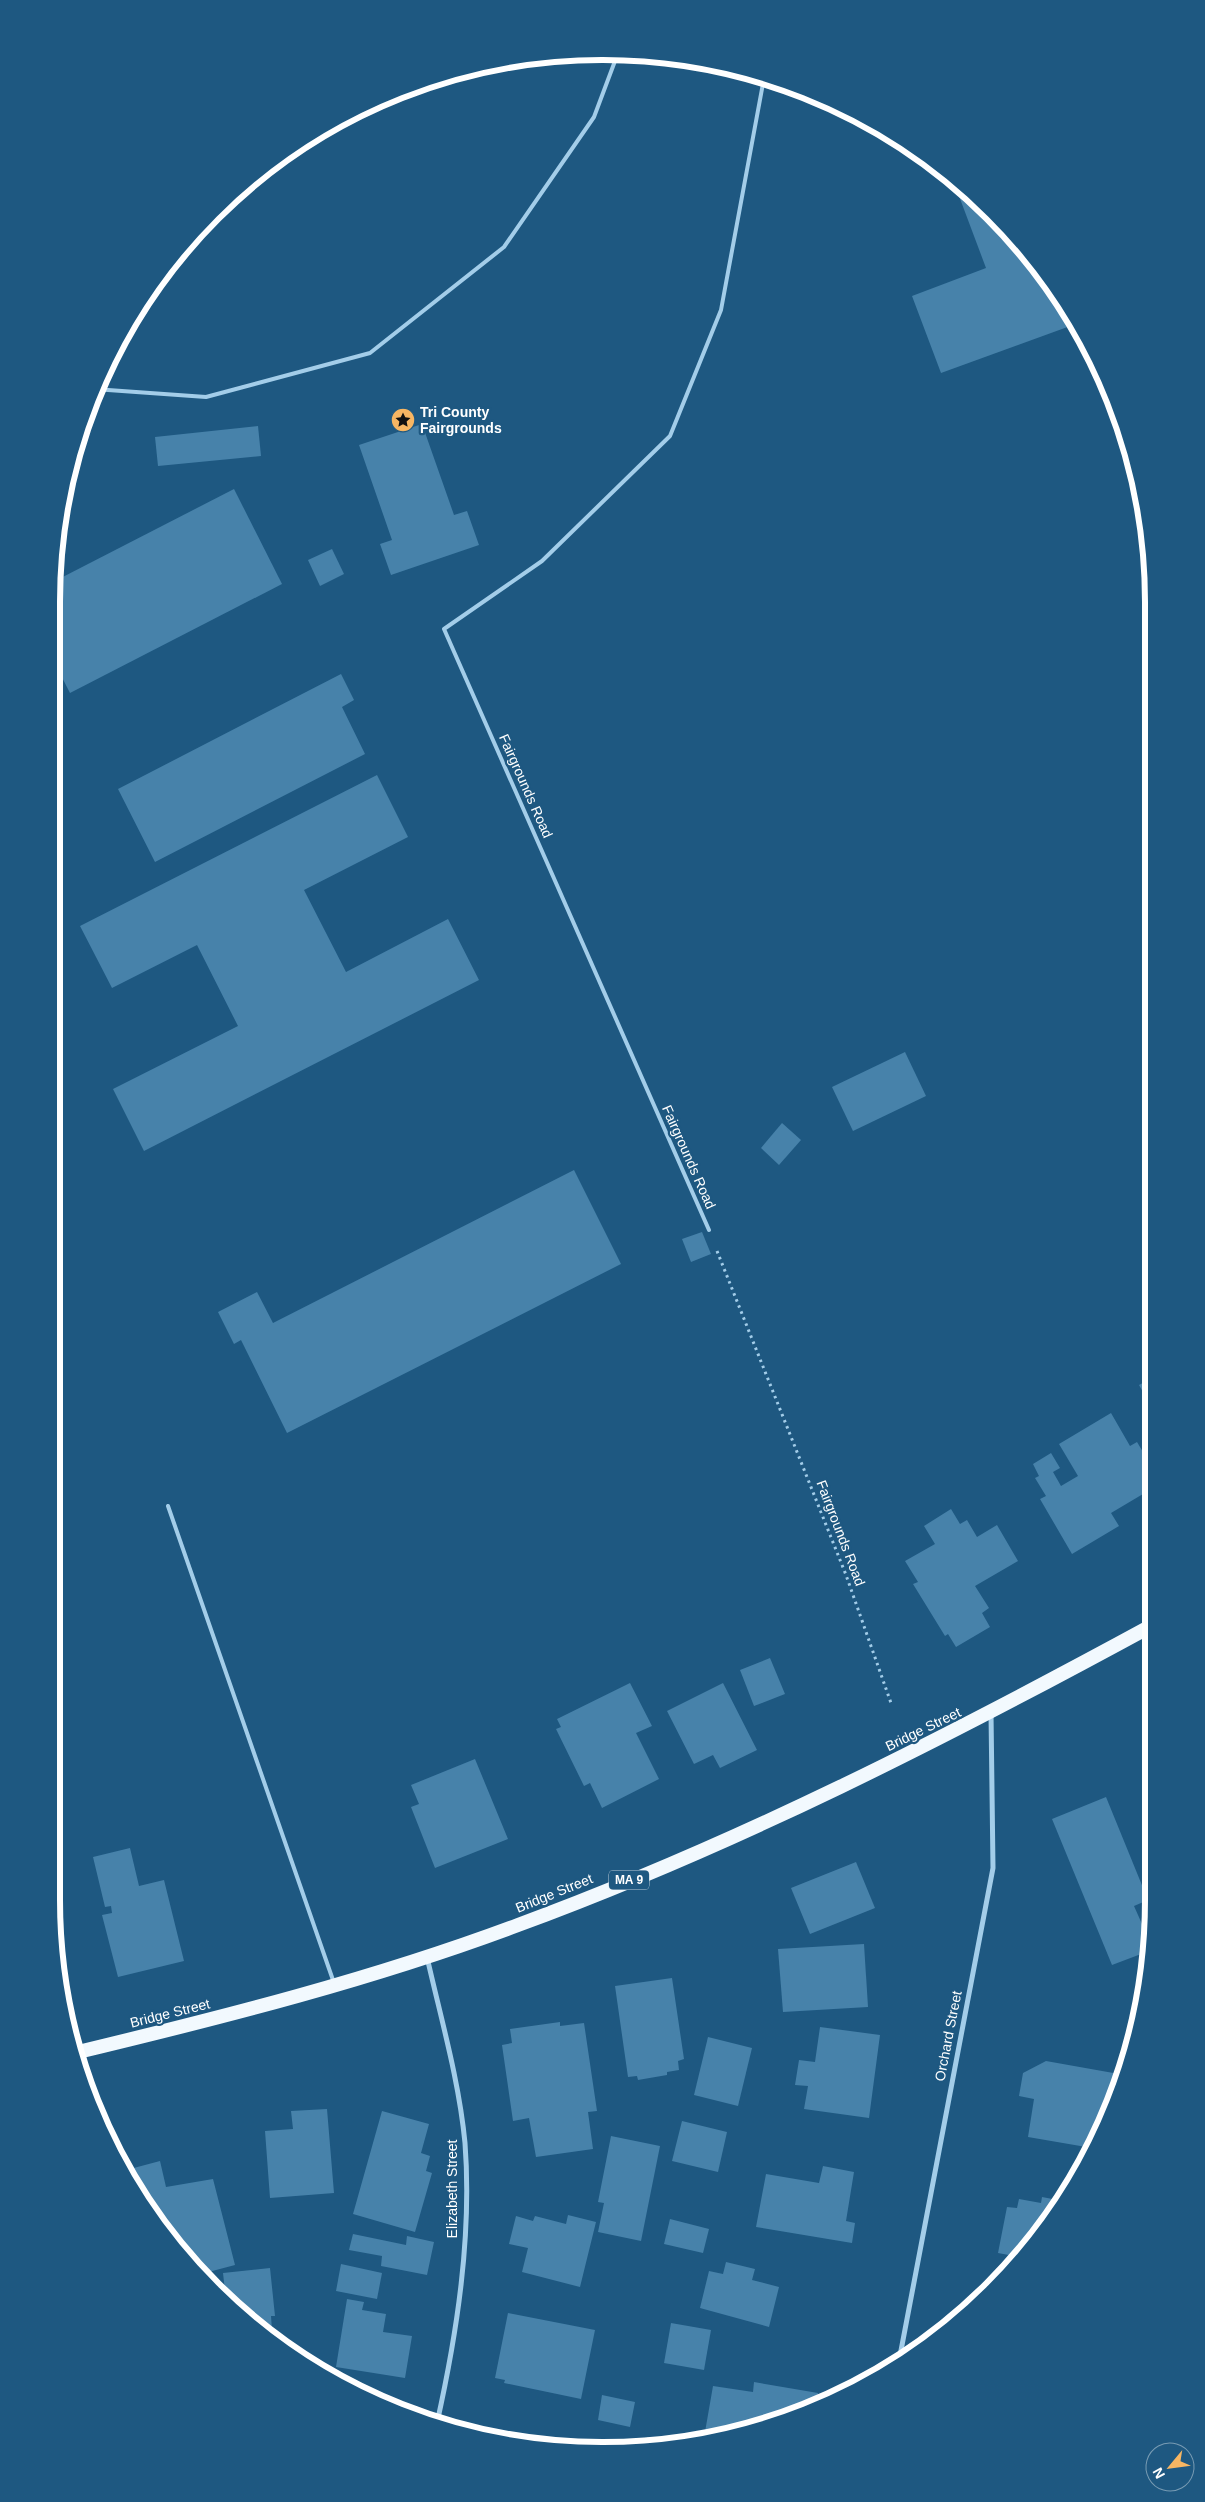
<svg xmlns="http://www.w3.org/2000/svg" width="1205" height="2502" font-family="Arial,sans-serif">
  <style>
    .building { fill: #4782aa }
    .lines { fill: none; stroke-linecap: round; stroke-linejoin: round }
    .path { stroke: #a3cde9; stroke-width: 3; stroke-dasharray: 2.5 4; stroke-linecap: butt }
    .service { stroke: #a3cde9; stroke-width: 4 }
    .minor { stroke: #a3cde9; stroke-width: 5 }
    .trunk { stroke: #f2f9fe; stroke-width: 14 }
    .labels { text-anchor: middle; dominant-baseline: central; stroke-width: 4.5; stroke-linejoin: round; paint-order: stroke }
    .shield { fill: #1e5881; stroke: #bccdd9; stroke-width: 1 }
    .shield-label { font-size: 12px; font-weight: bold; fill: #fff }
    .poi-label { font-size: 14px; font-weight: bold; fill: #fff; stroke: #1e5881; text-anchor: start }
    .street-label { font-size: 14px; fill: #fff; stroke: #1e5881 }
    .rim { fill: none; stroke: #fff; stroke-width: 6 }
  </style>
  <rect width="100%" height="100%" fill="#1e5881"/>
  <!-- building -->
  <g class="building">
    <polygon points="953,180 1040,267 1073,325 941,373 912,296 986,268"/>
    <polygon points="422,424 454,515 467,511 479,545 391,575 380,544 392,540 359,445"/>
    <polygon points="258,426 261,456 158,466 155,437"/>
    <polygon points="234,489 282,584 70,693 51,656 53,582"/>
    <polygon points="332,549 344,574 320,586 308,560"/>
    <polygon points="341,674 354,700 342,707 365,754 155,862 118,789"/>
    <polygon points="377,775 408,837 304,890 346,972 448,919 479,980 144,1151 113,1089 238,1026 197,945 112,988 80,926"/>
    <polygon points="905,1052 926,1096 853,1131 832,1087"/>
    <polygon points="782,1123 801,1140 779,1165 761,1148"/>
    <polygon points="574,1170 621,1264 287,1433 241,1340 234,1344 218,1312 257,1292 273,1323"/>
    <polygon points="702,1232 711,1254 691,1262 682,1239"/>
    <polygon points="1152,1378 1152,1408 1139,1385"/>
    <polygon points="1111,1413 1130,1446 1137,1442 1152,1467 1152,1494 1146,1498 1143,1494 1111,1513 1119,1526 1072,1554 1040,1499 1046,1496 1035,1478 1039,1476 1033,1464 1051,1453 1060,1468 1053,1472 1061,1486 1078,1476 1059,1444"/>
    <polygon points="951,1509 960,1524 967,1520 977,1537 997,1525 1018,1561 975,1586 989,1608 982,1613 990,1627 956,1647 948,1634 945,1636 913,1584 918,1582 905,1561 935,1544 924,1526"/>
    <polygon points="770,1658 785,1694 754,1706 740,1670"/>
    <polygon points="630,1683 652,1726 636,1733 659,1779 602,1808 590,1783 584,1786 556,1729 561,1727 557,1719"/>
    <polygon points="723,1683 757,1750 720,1768 713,1755 694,1764 667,1711"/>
    <polygon points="475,1759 508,1839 435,1868 411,1807 419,1804 411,1785"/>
    <polygon points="1106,1797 1148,1900 1134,1906 1150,1942 1149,1951 1112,1965 1052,1819"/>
    <polygon points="130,1848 139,1886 164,1880 184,1961 118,1977 102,1915 112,1913 111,1906 105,1907 93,1857"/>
    <polygon points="856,1862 875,1908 810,1934 791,1888"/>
    <polygon points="864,1944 868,2007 783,2012 778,1949"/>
    <polygon points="672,1978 684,2059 678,2061 679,2070 667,2072 667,2075 638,2080 637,2076 628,2077 615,1986"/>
    <polygon points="560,2022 560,2026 584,2023 597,2111 588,2112 593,2149 536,2157 529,2118 513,2121 502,2045 512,2043 510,2029"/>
    <polygon points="820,2027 880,2035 869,2118 804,2109 808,2086 795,2085 799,2060 815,2062"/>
    <polygon points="708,2037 752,2048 738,2106 694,2095"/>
    <polygon points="1046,2061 1119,2074 1118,2091 1111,2111 1092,2148 1028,2137 1034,2099 1019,2096 1023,2073"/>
    <polygon points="327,2109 334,2193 270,2198 265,2131 293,2129 291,2111"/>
    <polygon points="382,2111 429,2124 421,2153 430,2156 426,2171 432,2173 415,2232 353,2214"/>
    <polygon points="682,2121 727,2132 718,2172 672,2161"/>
    <polygon points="611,2136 660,2146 641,2241 598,2232 604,2203 598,2202"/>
    <polygon points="160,2161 166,2187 213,2179 235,2265 201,2274 196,2258 188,2260 165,2235 136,2191 130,2169"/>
    <polygon points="823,2166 854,2172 846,2221 855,2223 852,2243 756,2227 766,2174 819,2183"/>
    <polygon points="1042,2197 1063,2201 1019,2257 998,2253 1007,2207 1017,2208 1019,2199 1041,2203"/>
    <polygon points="568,2215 596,2222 580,2287 522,2272 528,2248 509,2244 516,2216 533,2221 535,2216 566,2224"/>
    <polygon points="670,2219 709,2229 703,2253 664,2244"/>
    <polygon points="353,2234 406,2245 407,2236 434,2242 427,2275 381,2266 382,2256 349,2250"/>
    <polygon points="726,2262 755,2269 752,2280 779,2287 769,2327 700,2308 709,2271 723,2274"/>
    <polygon points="341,2264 382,2273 377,2299 336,2291"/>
    <polygon points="270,2268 275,2316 271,2316 272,2330 263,2331 239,2314 226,2300 223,2273"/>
    <polygon points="347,2299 364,2302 362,2310 386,2314 383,2332 412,2336 405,2378 336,2367"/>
    <polygon points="508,2313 595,2330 581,2399 504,2383 505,2380 495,2378"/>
    <polygon points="671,2323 711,2330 704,2370 664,2363"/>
    <polygon points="754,2382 818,2393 816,2405 745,2432 727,2436 705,2432 713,2386 753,2392"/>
    <polygon points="602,2395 635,2402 630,2427 598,2420"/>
    <polygon points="497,2430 558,2442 557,2448 495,2440"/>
    <polygon points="647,2437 686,2444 645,2447"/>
  </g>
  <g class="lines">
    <!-- path -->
    <polyline class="path" points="717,1251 846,1575 891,1703"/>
    <!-- service -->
    <g class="service">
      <polyline points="94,389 206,397 370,353 504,247 594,117 618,53"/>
      <polyline points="709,1230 444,629 542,561 670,436 721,310 764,78"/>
      <polyline points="168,1506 334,1983"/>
    </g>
    <!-- minor -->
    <g class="minor">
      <path d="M427,1957C441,2019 459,2080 465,2143C472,2236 457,2333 437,2423"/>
      <polyline points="899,2361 993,1868 991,1713"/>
    </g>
    <!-- trunk -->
    <path class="trunk" d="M74,2053C224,2017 374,1979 518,1925C738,1844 947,1737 1153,1625"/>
  </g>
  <!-- icons -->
  <defs>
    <g id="sight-disc" transform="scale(1.25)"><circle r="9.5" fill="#f7b663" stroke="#1e5881"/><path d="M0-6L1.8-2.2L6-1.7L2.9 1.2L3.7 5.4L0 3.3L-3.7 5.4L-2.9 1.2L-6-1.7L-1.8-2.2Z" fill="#111"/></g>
  </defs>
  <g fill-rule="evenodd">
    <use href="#sight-disc" x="403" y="420"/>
  </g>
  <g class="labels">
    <!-- shield labels -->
    <rect class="shield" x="609" y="1870.5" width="40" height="19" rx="4"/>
    <g class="shield-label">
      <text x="629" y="1880">MA 9</text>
    </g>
    <!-- poi labels -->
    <g class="poi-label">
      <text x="420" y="412">Tri County<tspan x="420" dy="16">Fairgrounds</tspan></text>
    </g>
    <!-- street labels -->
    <g class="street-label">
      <text transform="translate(526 786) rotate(66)">Fairgrounds Road</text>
      <text transform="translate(689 1157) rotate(66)">Fairgrounds Road</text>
      <text transform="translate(841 1533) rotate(69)">Fairgrounds Road</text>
      <text transform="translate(923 1729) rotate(-26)">Bridge Street</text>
      <text transform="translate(554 1893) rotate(-22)">Bridge Street</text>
      <text transform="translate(170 2013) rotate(-14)">Bridge Street</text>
      <text transform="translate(948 2036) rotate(-79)">Orchard Street</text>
      <text transform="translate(452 2189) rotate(-90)">Elizabeth Street</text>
    </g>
  </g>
  <!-- crop -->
  <path d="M0 0H1205V2502H0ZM602 60H603A542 542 0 0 1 1145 602V1900A542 542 0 0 1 603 2442H602A542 542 0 0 1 60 1900V602A542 542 0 0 1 602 60Z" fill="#1e5881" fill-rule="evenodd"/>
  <path class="rim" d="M602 60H603A542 542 0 0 1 1145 602V1900A542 542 0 0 1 603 2442H602A542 542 0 0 1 60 1900V602A542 542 0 0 1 602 60Z"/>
  <!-- north arrow -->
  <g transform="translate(1170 2467) rotate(241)"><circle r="24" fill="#1e5881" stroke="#789bb3"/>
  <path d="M0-4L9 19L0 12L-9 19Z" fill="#f7b663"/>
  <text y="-8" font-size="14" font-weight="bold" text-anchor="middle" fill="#ffffff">N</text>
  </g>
</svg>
